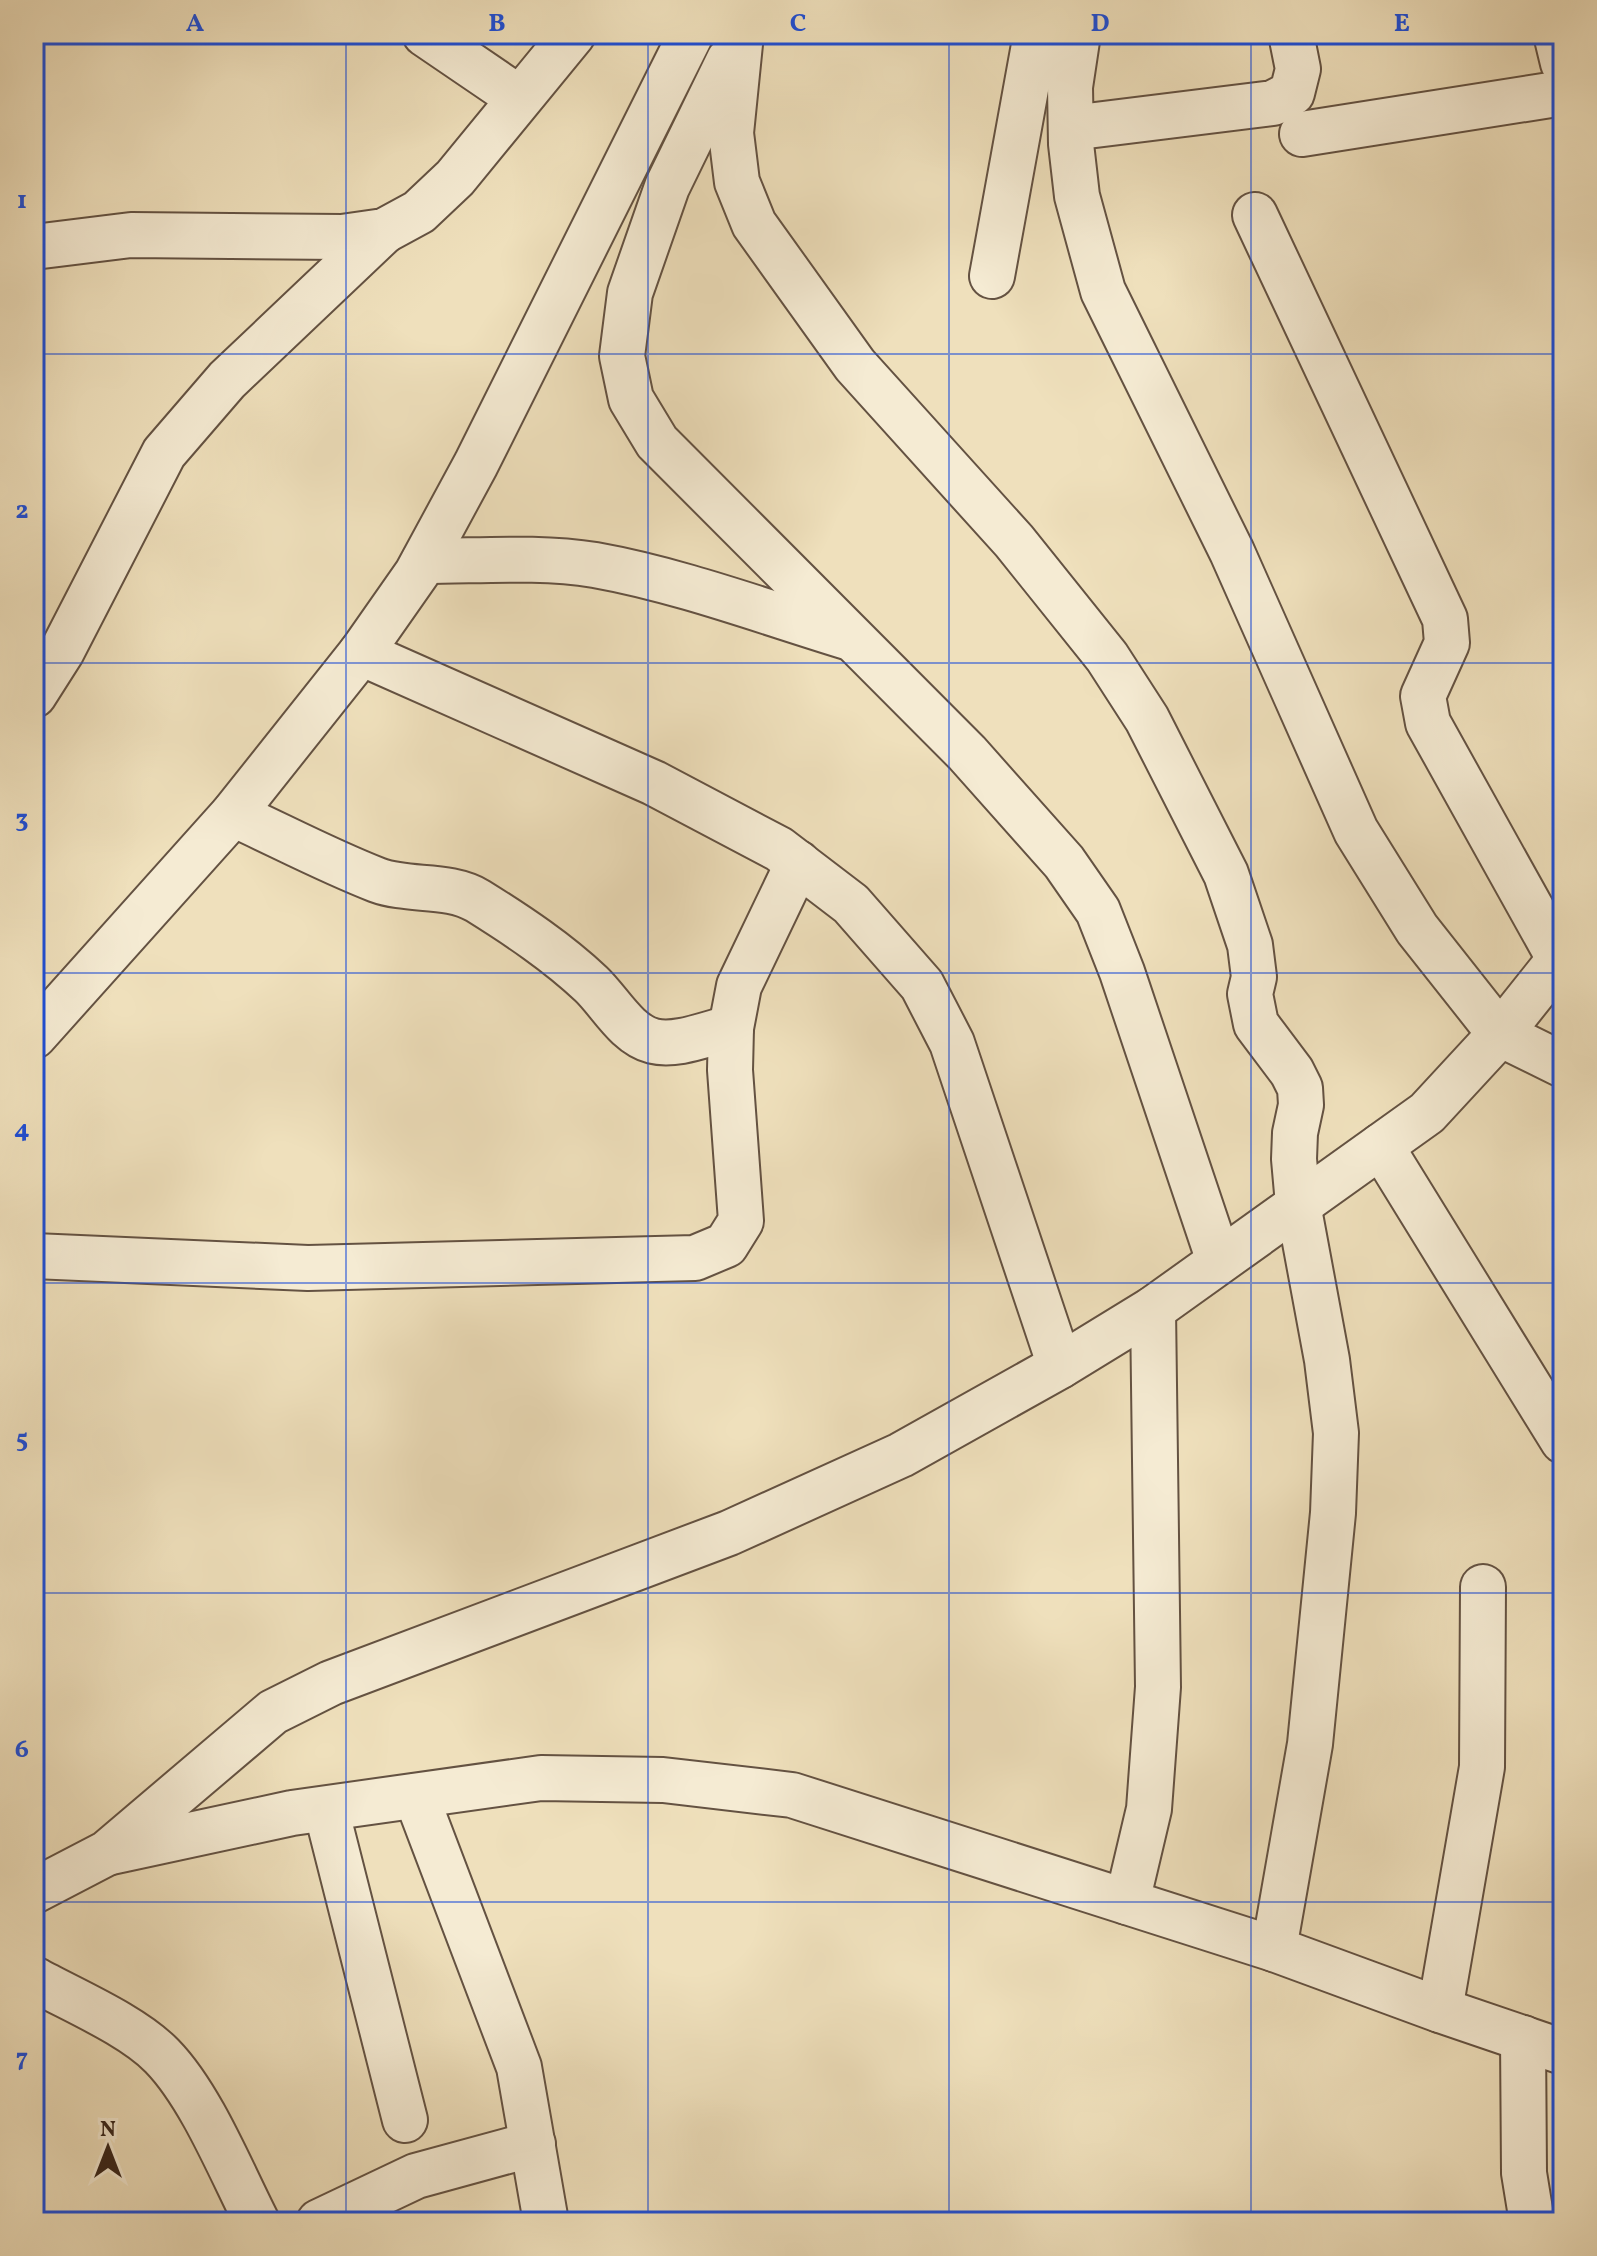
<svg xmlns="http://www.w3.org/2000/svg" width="1597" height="2256" font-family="Vollkorn,serif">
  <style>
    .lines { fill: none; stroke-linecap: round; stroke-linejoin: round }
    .minor-casing { stroke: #645242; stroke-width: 48 }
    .minor { stroke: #f5ebd3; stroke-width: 44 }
    .grid { fill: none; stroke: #1d4ed8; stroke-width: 2; stroke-opacity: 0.55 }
    .neatline { fill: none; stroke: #1d4ed8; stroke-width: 3 }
    .grid-label { font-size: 26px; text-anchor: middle; font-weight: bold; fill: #1d4ed8 }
  </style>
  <rect width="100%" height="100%" fill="#efe0bc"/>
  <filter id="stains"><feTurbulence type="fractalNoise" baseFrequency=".0025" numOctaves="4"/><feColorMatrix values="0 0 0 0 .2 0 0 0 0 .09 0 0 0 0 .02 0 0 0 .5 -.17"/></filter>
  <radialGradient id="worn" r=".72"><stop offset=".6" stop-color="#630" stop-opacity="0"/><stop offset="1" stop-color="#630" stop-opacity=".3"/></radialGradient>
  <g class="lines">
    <!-- minor casing -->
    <g class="minor-casing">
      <g id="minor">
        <polyline points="425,34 519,98"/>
        <polyline points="741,34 731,133 737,182 754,224 855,365 1014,541 1107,657 1147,719 1226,874 1250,945 1254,977 1250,994 1256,1024 1292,1072 1300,1088 1301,1105 1295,1133 1294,1159 1298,1204 1327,1360 1336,1433 1333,1513 1310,1744 1274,1949"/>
        <polyline points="1078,34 1070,87 1071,144 1077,196 1103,291 1232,552 1356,831 1417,929 1500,1034 1563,1065"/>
        <polyline points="1556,34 1563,63"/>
        <polyline points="729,60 667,187 630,293 622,356 631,399 657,442 967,753 1064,862 1098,911 1122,972 1219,1261"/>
        <polyline points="1071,128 1273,103 1292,93 1298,69 1291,34"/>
        <polyline points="1302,134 1563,93"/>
        <polyline points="1255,215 1445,619 1447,643 1423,696 1428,723 1560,960"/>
        <polyline points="34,247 131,235 342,237 384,231 419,212 455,178 573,34"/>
        <polyline points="992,276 1036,34"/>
        <path d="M424,561C480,561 539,556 595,565C679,580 765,612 847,637"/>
        <polyline points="361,653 654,783 779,849 851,904 922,985 952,1043 1060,1366"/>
        <polyline points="34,695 62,651 164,453 227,380 384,231"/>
        <path d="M233,814C281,836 328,861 377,880C409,892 448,883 478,901C518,926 557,952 591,984C610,1002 626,1034 653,1041C677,1047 708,1033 731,1028"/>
        <polyline points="34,1036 233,814 361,653 417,573 476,464 691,34"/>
        <polyline points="1381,1146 1563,1441"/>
        <polyline points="34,1256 308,1268 695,1258 726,1245 741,1221 730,1070 731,1028 739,986 798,863"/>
        <polyline points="416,1796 519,2067 546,2222"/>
        <polyline points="326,1809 405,2120"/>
        <polyline points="111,1852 292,1813 541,1778 663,1780 792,1795 1274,1949 1440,2010 1563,2052"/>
        <polyline points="34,1891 107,1853 273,1712 331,1683 729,1533 901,1455 1060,1366 1153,1309 1427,1113 1500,1034 1563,955"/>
        <polyline points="1127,1902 1149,1809 1158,1687 1153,1309"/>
        <path d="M34,1979C72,2000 132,2025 162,2056C201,2096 231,2171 257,2222"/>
        <polyline points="1440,2010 1482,1767 1483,1587"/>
        <polyline points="1523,2038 1524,2173 1532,2222"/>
        <polyline points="319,2222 416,2176 533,2144"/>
      </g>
    </g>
    <!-- minor -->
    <use href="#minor" class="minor"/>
  </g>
  <!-- grid -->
  <path class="grid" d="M346,34V2222M648,34V2222M949,34V2222M1251,34V2222M34,354H1563M34,663H1563M34,973H1563M34,1283H1563M34,1593H1563M34,1902H1563"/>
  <!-- margin -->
  <rect width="1597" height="2256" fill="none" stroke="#efe0bc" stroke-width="88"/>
  <!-- north arrow -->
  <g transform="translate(108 2148)" stroke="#f5ebd3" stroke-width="6" paint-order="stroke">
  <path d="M0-6L14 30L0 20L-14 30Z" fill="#352319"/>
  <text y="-12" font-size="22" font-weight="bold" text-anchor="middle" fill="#352319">N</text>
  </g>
  <rect x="44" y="44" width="1509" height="2168" class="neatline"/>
  <g class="grid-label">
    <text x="195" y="31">A</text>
    <text x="497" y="31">B</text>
    <text x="798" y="31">C</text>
    <text x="1100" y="31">D</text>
    <text x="1402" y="31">E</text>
    <text x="22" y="208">1</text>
    <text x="22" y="518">2</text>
    <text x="22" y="827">3</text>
    <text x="22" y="1137">4</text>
    <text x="22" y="1447">5</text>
    <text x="22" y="1757">6</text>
    <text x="22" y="2066">7</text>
  </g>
  <rect width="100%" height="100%" filter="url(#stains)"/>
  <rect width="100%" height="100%" fill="url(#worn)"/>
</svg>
